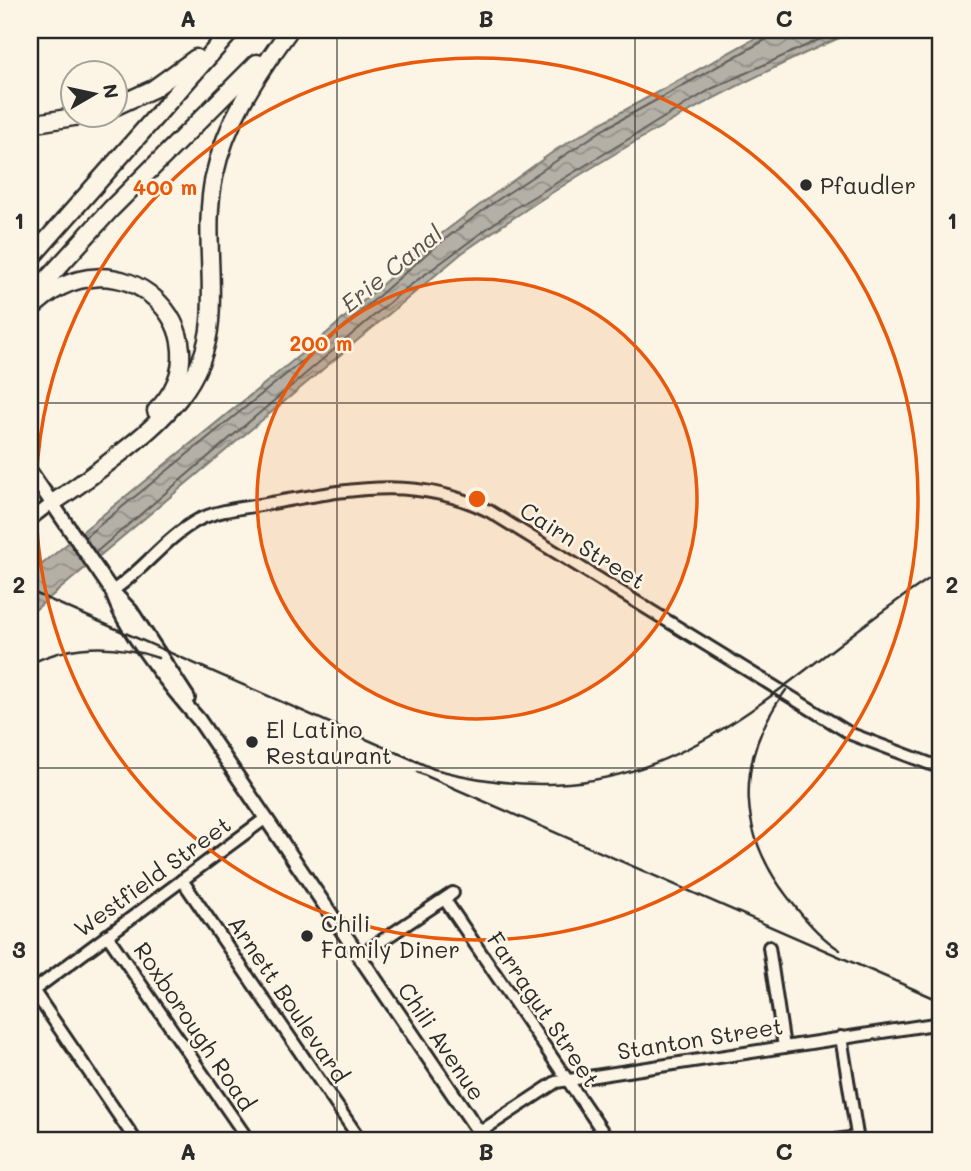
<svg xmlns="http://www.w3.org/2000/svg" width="971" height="1171" font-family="Mali,sans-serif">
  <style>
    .water { fill: url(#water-waves); stroke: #7d7b74; stroke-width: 2 }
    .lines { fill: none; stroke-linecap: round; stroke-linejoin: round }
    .shore { stroke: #62605c; stroke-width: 2 }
    .minor-casing { stroke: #2b2b2b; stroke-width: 16 }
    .major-casing { stroke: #2b2b2b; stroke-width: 18 }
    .highway-casing { stroke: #2b2b2b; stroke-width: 21 }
    .minor { stroke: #fcf5e5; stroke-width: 10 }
    .major { stroke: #fcf5e5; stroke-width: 12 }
    .highway { stroke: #fcf5e5; stroke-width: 16 }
    .rail { stroke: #2b2b2b; stroke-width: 2.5 }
    .grid { fill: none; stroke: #2b2b2b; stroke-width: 2; stroke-opacity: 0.55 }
    .ring { fill: none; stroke: #e8590c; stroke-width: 3.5 }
    .poi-dot { fill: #2b2b2b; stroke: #fcf5e5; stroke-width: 2.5 }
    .labels { text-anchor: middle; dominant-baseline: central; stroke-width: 5; stroke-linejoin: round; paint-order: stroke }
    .poi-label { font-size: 23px; fill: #2b2b2b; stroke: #fcf5e5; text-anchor: start }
    .street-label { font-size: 23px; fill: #2b2b2b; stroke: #fcf5e5 }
    .water-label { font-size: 24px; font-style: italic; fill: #545350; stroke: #fcf5e5 }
    .centre { fill: #e8590c; stroke: #fcf5e5; stroke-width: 3.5 }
    .ring-label { font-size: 21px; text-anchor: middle; font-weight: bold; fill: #e8590c; stroke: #fcf5e5; stroke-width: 5; stroke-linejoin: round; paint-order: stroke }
    .neatline { fill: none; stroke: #2b2b2b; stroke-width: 2.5 }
    .grid-label { font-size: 23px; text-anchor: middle; font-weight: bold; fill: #2b2b2b }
  </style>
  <defs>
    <pattern id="water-waves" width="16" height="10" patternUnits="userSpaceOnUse" patternTransform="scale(1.75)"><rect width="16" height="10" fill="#b4b0a5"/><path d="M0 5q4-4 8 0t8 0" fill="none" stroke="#938f87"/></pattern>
  </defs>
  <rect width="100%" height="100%" fill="#fcf5e5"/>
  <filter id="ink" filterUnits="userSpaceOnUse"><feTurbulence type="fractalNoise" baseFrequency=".0143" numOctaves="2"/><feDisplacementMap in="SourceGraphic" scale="14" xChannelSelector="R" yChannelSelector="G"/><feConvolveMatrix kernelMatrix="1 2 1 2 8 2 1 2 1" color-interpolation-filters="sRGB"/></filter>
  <g filter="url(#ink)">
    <!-- water -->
    <path class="water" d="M770,30H857C715,91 589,164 462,253L30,614V574L327,333L428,244L489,198L557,149L601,123Z"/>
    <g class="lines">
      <!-- shore -->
      <g class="shore">
        <polyline points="85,537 331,338 432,249 493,203 604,129 767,39 772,30"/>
        <polyline points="95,553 404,290 515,208 711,89 840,30"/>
      </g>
      <!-- minor casing -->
      <g class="minor-casing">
        <g id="minor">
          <polyline points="30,520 52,503"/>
          <path d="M112,591C143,571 165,538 198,520C220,509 247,508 271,503C348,490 414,474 489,511L851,734L941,768"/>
          <polyline points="182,880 361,1141"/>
          <polyline points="445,900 609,1141"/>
          <polyline points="107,935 249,1141"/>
          <polyline points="769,947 784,1047"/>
          <polyline points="359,956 453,893"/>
          <polyline points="33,990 136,1141"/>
          <polyline points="30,993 266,818"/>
          <polyline points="841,1037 858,1141"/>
          <polyline points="466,1141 556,1082 941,1023"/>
          <polyline points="829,1141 857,1137"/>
        </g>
      </g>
      <!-- major casing -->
      <g class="major-casing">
        <g id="major">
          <polyline points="30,471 112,591 131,611 188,698"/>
          <path d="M112,591C121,626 174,692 199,720L485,1141"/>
        </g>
      </g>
      <!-- highway casing -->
      <g class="highway-casing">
        <g id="highway">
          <polyline points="116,106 153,89 196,58"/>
          <polyline points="30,124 80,116"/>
          <polyline points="30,259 232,30"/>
          <polyline points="30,298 111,209 257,63"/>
          <path d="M30,310C117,221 233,334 156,411"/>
          <path d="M52,503C75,489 95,473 117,456C163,420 205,384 210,321C214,273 204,225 214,177C226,121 255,78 288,32"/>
        </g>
      </g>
      <!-- minor -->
      <use href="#minor" class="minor"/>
      <!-- major -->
      <use href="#major" class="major"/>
      <!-- highway -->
      <use href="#highway" class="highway"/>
      <!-- rail -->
      <g class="rail">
        <path d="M30,591L434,769C672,832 763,685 941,571"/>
        <path d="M30,664C72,643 114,643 158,658"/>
        <path d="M786,690C733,762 737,837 794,905C807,922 821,938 840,950"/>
        <polyline points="417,772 941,1001"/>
      </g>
    </g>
  </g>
  <!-- grid -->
  <path class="grid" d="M337,30V1141M635,30V1141M30,403H941M30,768H941"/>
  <!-- distance rings -->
  <circle cx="477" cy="499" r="220" fill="#e8590c" fill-opacity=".12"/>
  <g class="ring">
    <circle cx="477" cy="499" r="220"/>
    <circle cx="477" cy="499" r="441"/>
  </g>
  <!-- markers -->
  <g class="poi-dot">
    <circle cx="806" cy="185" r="7"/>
    <circle cx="252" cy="742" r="7"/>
    <circle cx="307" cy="936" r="7"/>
  </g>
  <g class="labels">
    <!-- poi labels -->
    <g class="poi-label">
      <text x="820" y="185">Pfaudler</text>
      <text x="266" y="729">El Latino<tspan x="266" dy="26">Restaurant</tspan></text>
      <text x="321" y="923">Chili<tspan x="321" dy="26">Family Diner</tspan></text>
    </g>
    <!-- street labels -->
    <g class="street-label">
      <text transform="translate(583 545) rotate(32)">Cairn Street</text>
      <text transform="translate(152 876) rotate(-36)">Westfield Street</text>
      <text transform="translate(289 999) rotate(56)">Arnett Boulevard</text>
      <text transform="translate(544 1009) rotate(56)">Farragut Street</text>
      <text transform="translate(195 1026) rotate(56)">Roxborough Road</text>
      <text transform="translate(700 1038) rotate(-9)">Stanton Street</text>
      <text transform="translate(442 1041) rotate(56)">Chili Avenue</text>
    </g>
    <!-- water labels -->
    <g class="water-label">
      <text transform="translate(391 268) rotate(-39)">Erie Canal</text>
    </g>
  </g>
  <circle cx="477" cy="499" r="10" class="centre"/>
  <g class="ring-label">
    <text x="165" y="195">400 m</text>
    <text x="321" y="351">200 m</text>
  </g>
  <!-- margin -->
  <rect width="971" height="1171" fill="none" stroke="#fcf5e5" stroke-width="77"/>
  <!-- north arrow -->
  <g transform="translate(94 94) rotate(81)"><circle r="33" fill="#fcf5e5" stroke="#a8a49b" stroke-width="2"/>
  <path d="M0-5L12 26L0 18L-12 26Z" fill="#2b2b2b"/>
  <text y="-10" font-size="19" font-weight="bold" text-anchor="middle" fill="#2b2b2b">N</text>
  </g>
  <rect x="38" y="38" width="894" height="1094" class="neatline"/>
  <g class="grid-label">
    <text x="188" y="27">A</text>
    <text x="486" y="27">B</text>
    <text x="784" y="27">C</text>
    <text x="19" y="229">1</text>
    <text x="952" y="229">1</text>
    <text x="19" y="593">2</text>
    <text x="952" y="593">2</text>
    <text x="19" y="958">3</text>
    <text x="952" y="958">3</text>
    <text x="188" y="1160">A</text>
    <text x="486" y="1160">B</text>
    <text x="784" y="1160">C</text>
  </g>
</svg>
